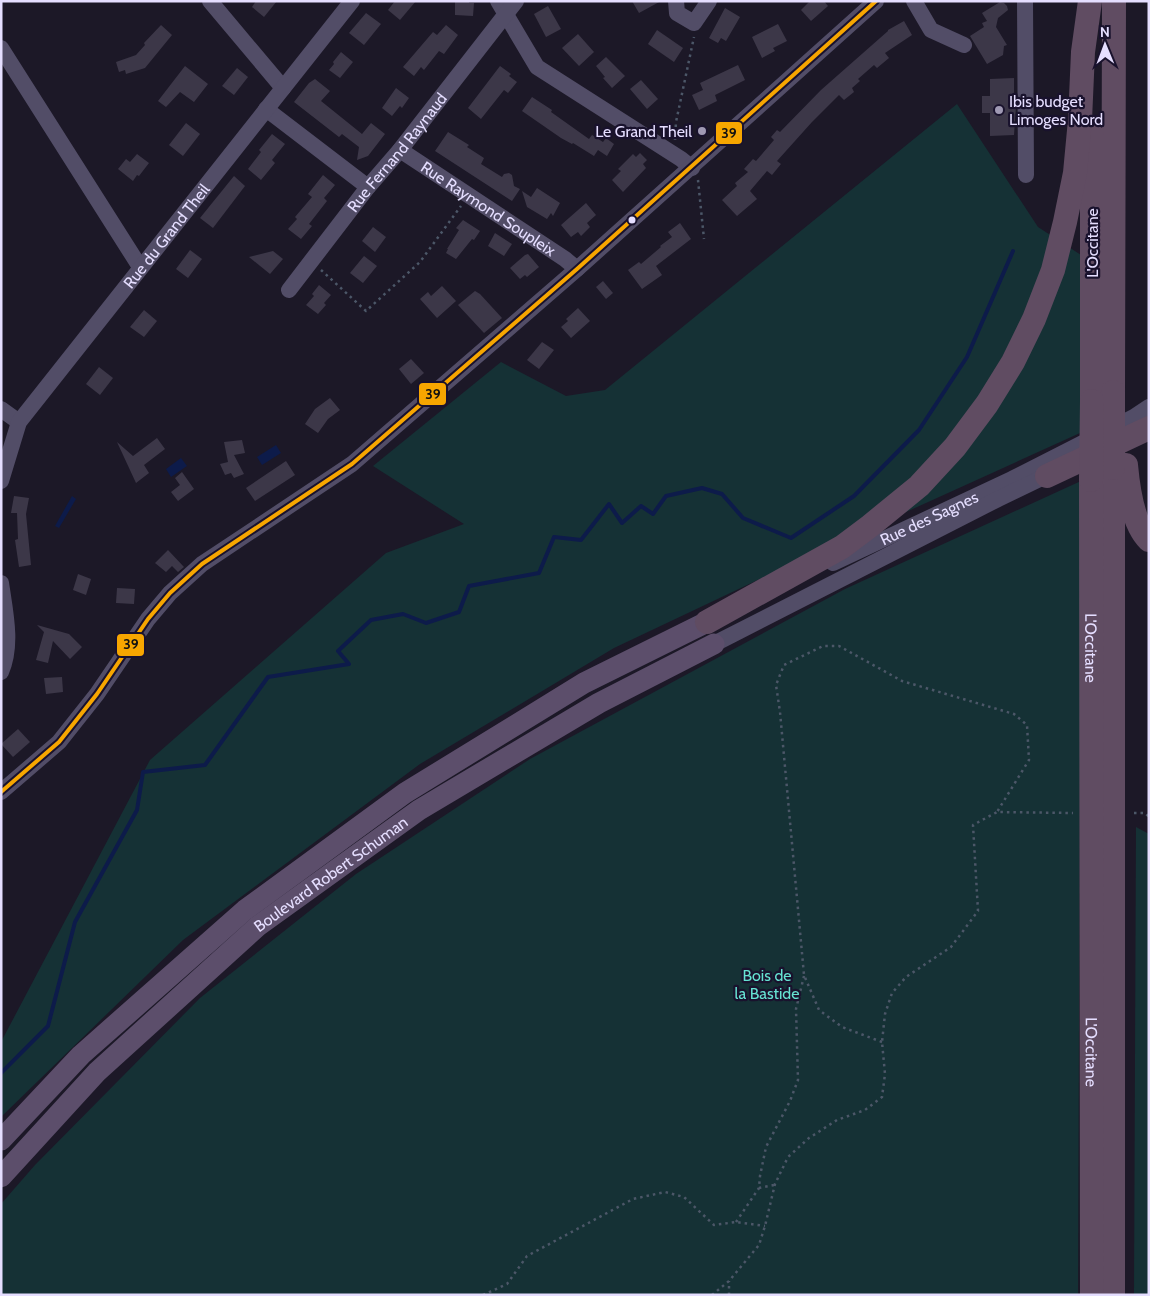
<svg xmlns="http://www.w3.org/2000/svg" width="1150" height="1296" font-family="Cabin,sans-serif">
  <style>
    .green { fill: #153135 }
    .water { fill: #0d1b4a }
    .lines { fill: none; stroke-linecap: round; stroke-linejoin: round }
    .stream { stroke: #0d1b4a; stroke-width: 4 }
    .building { fill: #3c3748 }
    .path { stroke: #4c5768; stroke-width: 2.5; stroke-dasharray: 2.5 4; stroke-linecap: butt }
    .minor { stroke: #524d67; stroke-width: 16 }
    .major { stroke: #5c4e6b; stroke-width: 21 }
    .highway { stroke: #604c62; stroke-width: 24 }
    .highway-bridge { stroke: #604c62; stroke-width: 24 }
    .bus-1-casing { stroke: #19122d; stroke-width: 8 }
    .bus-1 { stroke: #f7a600; stroke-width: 4 }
    .poi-dot { fill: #9f99b3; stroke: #19122d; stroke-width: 2 }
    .bus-dot { fill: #e5deff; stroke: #19122d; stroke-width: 2 }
    .labels { text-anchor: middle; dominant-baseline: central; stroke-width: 4.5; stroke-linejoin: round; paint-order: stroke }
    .poi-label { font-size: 16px; fill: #e5deff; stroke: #19122d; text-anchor: start }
    .street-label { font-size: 16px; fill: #e5deff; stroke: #19122d }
    .park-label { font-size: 16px; fill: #66e2d2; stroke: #19122d }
    .line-badge { stroke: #19122d; stroke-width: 2 }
    .pale-badge-label { font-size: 14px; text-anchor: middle; font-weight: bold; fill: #111 }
  </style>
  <rect width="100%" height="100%" fill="#1c1827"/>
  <!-- green -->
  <g class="green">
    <polygon points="957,104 1038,227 1081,255 1080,433 785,567 614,648 420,764 183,940 1,1117 1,1042 150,760 386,553 464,524 373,466 501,362 566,396 605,390"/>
    <polygon points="1081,481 1078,1295 1,1295 1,1204 35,1165 200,998 356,874 530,759 845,589"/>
    <polygon points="1136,827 1149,834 1149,1295 1134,1295"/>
  </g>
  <!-- water -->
  <g class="water">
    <polygon points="276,445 281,453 262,465 257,457"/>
    <polygon points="181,458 187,466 171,477 166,469"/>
    <polygon points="72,496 76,499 59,528 55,526"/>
  </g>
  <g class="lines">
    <!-- stream -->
    <polyline class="stream" points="1,1073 48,1026 75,922 137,810 143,772 205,765 268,677 349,664 338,651 371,620 403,614 426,623 459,612 469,586 539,573 554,537 581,540 609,504 622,523 641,506 653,514 666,496 702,488 722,494 743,518 791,538 854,496 919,430 967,357 1013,251"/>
  </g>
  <!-- building -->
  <g class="building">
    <polygon points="256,1 277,1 264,17 252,7"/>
    <polygon points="395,1 416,1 400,20 388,10"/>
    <polygon points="455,1 469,1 469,3 474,3 473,16 455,15"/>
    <polygon points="632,1 661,1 639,13"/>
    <polygon points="810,1 824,1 828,6 811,21 801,10"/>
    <polygon points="1000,2 1004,3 1007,6 1008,10 998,18 996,27 1007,45 1004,46 1003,55 987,64 970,36 984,27 982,23 987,21 982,13"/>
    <polygon points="548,6 561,29 546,37 534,14"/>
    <polygon points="725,8 740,17 726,41 721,38 718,43 709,38"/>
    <polygon points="366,13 381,24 364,45 349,33"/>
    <polygon points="904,21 912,35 885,53 889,58 877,68 874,65 858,79 860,81 852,88 854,92 844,100 839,95 812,122 777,161 781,164 772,175 767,171 750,191 757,199 737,216 722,200 737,186 735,183 748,172 744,169 753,159 756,161 774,140 771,137 777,130 780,132 821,90 888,31 888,30"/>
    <polygon points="778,24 787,41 773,48 775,51 762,58 752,37"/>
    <polygon points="161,25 172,35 145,68 126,74 125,70 119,72 116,62 136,55 145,45 144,43"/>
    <polygon points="446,25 458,35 444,54 439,51 424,70 421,67 414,76 403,67 433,32 437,35"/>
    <polygon points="657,30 683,48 674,62 648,44"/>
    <polygon points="578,34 594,52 579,66 562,48"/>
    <polygon points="341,52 353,62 340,78 329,70 334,64 333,62"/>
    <polygon points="606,57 625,76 612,88 603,78 605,77 596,66"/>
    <polygon points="738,65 745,80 715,95 717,101 699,110 692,95 703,90 700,83"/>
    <polygon points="185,66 208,84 194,102 180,92 166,107 158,101"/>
    <polygon points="500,66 511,74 509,76 517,82 508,93 504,90 481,119 468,108"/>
    <polygon points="237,68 248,77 234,95 222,86"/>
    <polygon points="1014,78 1014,106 1016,106 1014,135 990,136 990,113 982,113 982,96 990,96 990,79"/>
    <polygon points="315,79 330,91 321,101 362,134 371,123 385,134 368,156 357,160 359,147 342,134 339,137 294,102 309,83"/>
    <polygon points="641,80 658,99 647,109 630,89"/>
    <polygon points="396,88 409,98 402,108 400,106 392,116 382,108"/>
    <polygon points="532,97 552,110 551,112 589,139 592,135 603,142 606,138 614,144 607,156 598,150 594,156 573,143 572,144 561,138 522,111"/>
    <polygon points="186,123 200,134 183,156 169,145"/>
    <polygon points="448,132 469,145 467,147 484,158 481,164 502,177 504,174 509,173 512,175 514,186 520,189 512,201 435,151"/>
    <polygon points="272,134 285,144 272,160 275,163 261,180 248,169 261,152 259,150"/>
    <polygon points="640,153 647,160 643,164 646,168 623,192 612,180 621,171 618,169 633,154 636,157"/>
    <polygon points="137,154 149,163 139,176 137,175 133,181 118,169 126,159 130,162"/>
    <polygon points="323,175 335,185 324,198 327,201 309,224 312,226 301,239 288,229 297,219 295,217 312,197 308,194"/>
    <polygon points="234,176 245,186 213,228 200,218"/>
    <polygon points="537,188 560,203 553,216 551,213 547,219 527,207 522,191 531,197"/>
    <polygon points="586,203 596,215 587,223 590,227 581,236 578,232 571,237 561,225"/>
    <polygon points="463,220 480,231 474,240 472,239 456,259 446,253 448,249 447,249 459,230 456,228"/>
    <polygon points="680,223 691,239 656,266 662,275 642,289 628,270 639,262 641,264 661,247 660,246 672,237 668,232"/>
    <polygon points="373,227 386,237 375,252 362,241"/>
    <polygon points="495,233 512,244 504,256 488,246"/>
    <polygon points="190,250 202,259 188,278 176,269"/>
    <polygon points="273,251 283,259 270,274 249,257"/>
    <polygon points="528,254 539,267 527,277 525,275 520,279 510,268 525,255"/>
    <polygon points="364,256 377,266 363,283 350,273"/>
    <polygon points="603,281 613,293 606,299 596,287"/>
    <polygon points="319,285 331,295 324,303 326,305 318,314 306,305 314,296 312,294"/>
    <polygon points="442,286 456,301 437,318 420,299 428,292 431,296"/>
    <polygon points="475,291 480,294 502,318 484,333 458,305"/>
    <polygon points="578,308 590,321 571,338 561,327 568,321 566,319"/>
    <polygon points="144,310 157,321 144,337 130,327"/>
    <polygon points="542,342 554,350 539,369 527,360"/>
    <polygon points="411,359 424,373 411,384 399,369"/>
    <polygon points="99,367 113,378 100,395 86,384"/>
    <polygon points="330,398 340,410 328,419 318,433 305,424 315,409"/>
    <polygon points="157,438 165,449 144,465 149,473 136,483 117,442 133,456"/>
    <polygon points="242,440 245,453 234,455 244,474 234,478 231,473 225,475 220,464 228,462 224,442"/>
    <polygon points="286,461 295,475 255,501 246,488"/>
    <polygon points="182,472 194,489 178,501 171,492 180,485 175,478"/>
    <polygon points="14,496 29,498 26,514 31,565 19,567 15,540 18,539 17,513 11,513"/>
    <polygon points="168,550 184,567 178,572 172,566 166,572 155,563"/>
    <polygon points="78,574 91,579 86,595 73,590"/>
    <polygon points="117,588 135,589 134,604 116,603"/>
    <polygon points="37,625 69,634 82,647 70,659 53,641 48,663 36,660 44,632"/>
    <polygon points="62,677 63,692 46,694 44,678"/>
    <polygon points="18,729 30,742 13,757 1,744"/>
  </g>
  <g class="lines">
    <!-- path -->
    <g class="path">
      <polyline points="675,140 676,122 694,37"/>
      <polyline points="698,180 704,239"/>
      <polyline points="321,270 366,311 420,262 461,206"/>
      <polyline points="1134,813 1145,813 1149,817"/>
      <polyline points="882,1042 842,1027 819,1010 804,975 780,712 776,685 784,665 823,646 839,646 902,681 1014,714 1027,725 1029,760 997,812"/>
      <polyline points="774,1185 759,1188 760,1176 766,1147 790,1101 798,1080 796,1009 804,976"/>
      <polyline points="736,1222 759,1188"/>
      <polyline points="483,1295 507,1284 527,1256 633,1199 665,1192 684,1197 714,1225 736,1222 765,1226"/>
      <polyline points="712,1295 729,1281 759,1245 765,1226 775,1184 788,1157 809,1138 837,1120 865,1110 882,1097 885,1074 882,1042 885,1014 892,993 906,977 951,947 978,911 973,825 997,812 1073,813"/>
      <polyline points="729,1295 729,1281"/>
    </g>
    <!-- minor -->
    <g class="minor">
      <polyline points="210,1 283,88"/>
      <polyline points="498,1 537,67 681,159 692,168"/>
      <polyline points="676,1 677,13 694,23 709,1"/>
      <polyline points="914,1 931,30 964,45"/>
      <polyline points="1025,1 1026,175"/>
      <polyline points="1,48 140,267"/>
      <polyline points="266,109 368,187"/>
      <path id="s1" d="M400,150L565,259L577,269"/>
      <path id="s2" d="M289,290L368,187L400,150L516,1"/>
      <polyline points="1,409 19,422"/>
      <path id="s3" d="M1,481L19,422L352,1"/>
      <path id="s4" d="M833,563L1012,479L1134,417L1149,407"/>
      <path d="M1,583C5,611 13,645 1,672"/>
      <polyline points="714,644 998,499 1056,471"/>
      <polyline points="1,792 59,742 97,694 148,619 170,593 202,564 352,464 577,269 876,1"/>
    </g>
    <!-- major -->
    <g class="major">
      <polyline points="1,1140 81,1055 245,910 405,793 584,683 707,622"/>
      <path id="s5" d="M1,1177L97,1072L258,926L419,810L599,703L714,644"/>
    </g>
    <!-- highway -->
    <g class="highway">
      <polyline points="1113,392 1114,1"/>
      <polyline points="1092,401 1092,135"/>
      <path d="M1126,465C1128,487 1132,523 1149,540"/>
      <polyline points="1113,468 1113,1295"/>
      <polyline points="1047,476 1149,428"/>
      <path id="s6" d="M1091,480L1092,1295"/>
      <polyline points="707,622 842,547 870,526 919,486 955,447 987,404 1013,362 1034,319 1053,270 1065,222 1075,173 1080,120 1083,52 1090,1"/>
    </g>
    <!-- highway-bridge -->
    <g class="highway-bridge">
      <polyline points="1113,468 1113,392"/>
      <polyline points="1091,480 1092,401"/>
    </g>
    <!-- bus-1 casing -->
    <g class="bus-1-casing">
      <polyline id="bus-1" points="1,792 59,742 97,694 148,619 170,593 202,564 352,464 577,269 876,1"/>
    </g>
    <!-- bus-1 -->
    <use href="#bus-1" class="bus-1"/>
  </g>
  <!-- markers -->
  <g class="poi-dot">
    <circle cx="999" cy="110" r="5"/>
    <circle cx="702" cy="131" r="5"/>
  </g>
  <circle class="bus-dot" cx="632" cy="220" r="4.5"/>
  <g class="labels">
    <!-- poi labels -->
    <g class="poi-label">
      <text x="1009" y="101">Ibis budget<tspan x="1009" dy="18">Limoges Nord</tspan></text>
      <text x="692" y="131" text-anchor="end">Le Grand Theil</text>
    </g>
    <!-- street labels -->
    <g class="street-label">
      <text stroke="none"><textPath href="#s2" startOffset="175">Rue Fernand Raynaud</textPath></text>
      <text stroke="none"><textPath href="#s1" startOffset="106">Rue Raymond Soupleix</textPath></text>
      <text stroke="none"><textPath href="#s3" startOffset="299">Rue du Grand Theil</textPath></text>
      <text transform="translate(1092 243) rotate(-90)">L'Occitane</text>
      <text stroke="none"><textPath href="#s4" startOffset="106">Rue des Sagnes</textPath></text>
      <text stroke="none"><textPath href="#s6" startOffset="168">L'Occitane</textPath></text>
      <text stroke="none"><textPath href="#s5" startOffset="449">Boulevard Robert Schuman</textPath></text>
      <text stroke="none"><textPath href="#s6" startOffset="572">L'Occitane</textPath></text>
    </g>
    <!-- park labels -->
    <g class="park-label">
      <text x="767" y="975">Bois de<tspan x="767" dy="18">la Bastide</tspan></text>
    </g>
  </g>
  <g class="line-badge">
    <rect x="715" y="121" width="28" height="24" rx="5" fill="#f7a600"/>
    <rect x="418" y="382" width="29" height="24" rx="5" fill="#f7a600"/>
    <rect x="116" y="633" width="29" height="24" rx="5" fill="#f7a600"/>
  </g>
  <g class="pale-badge-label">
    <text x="729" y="138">39</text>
    <text x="433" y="399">39</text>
    <text x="131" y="649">39</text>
  </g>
  <!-- border -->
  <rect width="1150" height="1296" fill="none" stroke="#e5deff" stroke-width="5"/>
  <!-- north arrow -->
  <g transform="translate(1105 45) rotate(359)" stroke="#19122d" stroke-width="4" paint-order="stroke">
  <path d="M0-4L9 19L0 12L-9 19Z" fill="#e5deff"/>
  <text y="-8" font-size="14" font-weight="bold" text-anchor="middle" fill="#e5deff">N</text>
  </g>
</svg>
